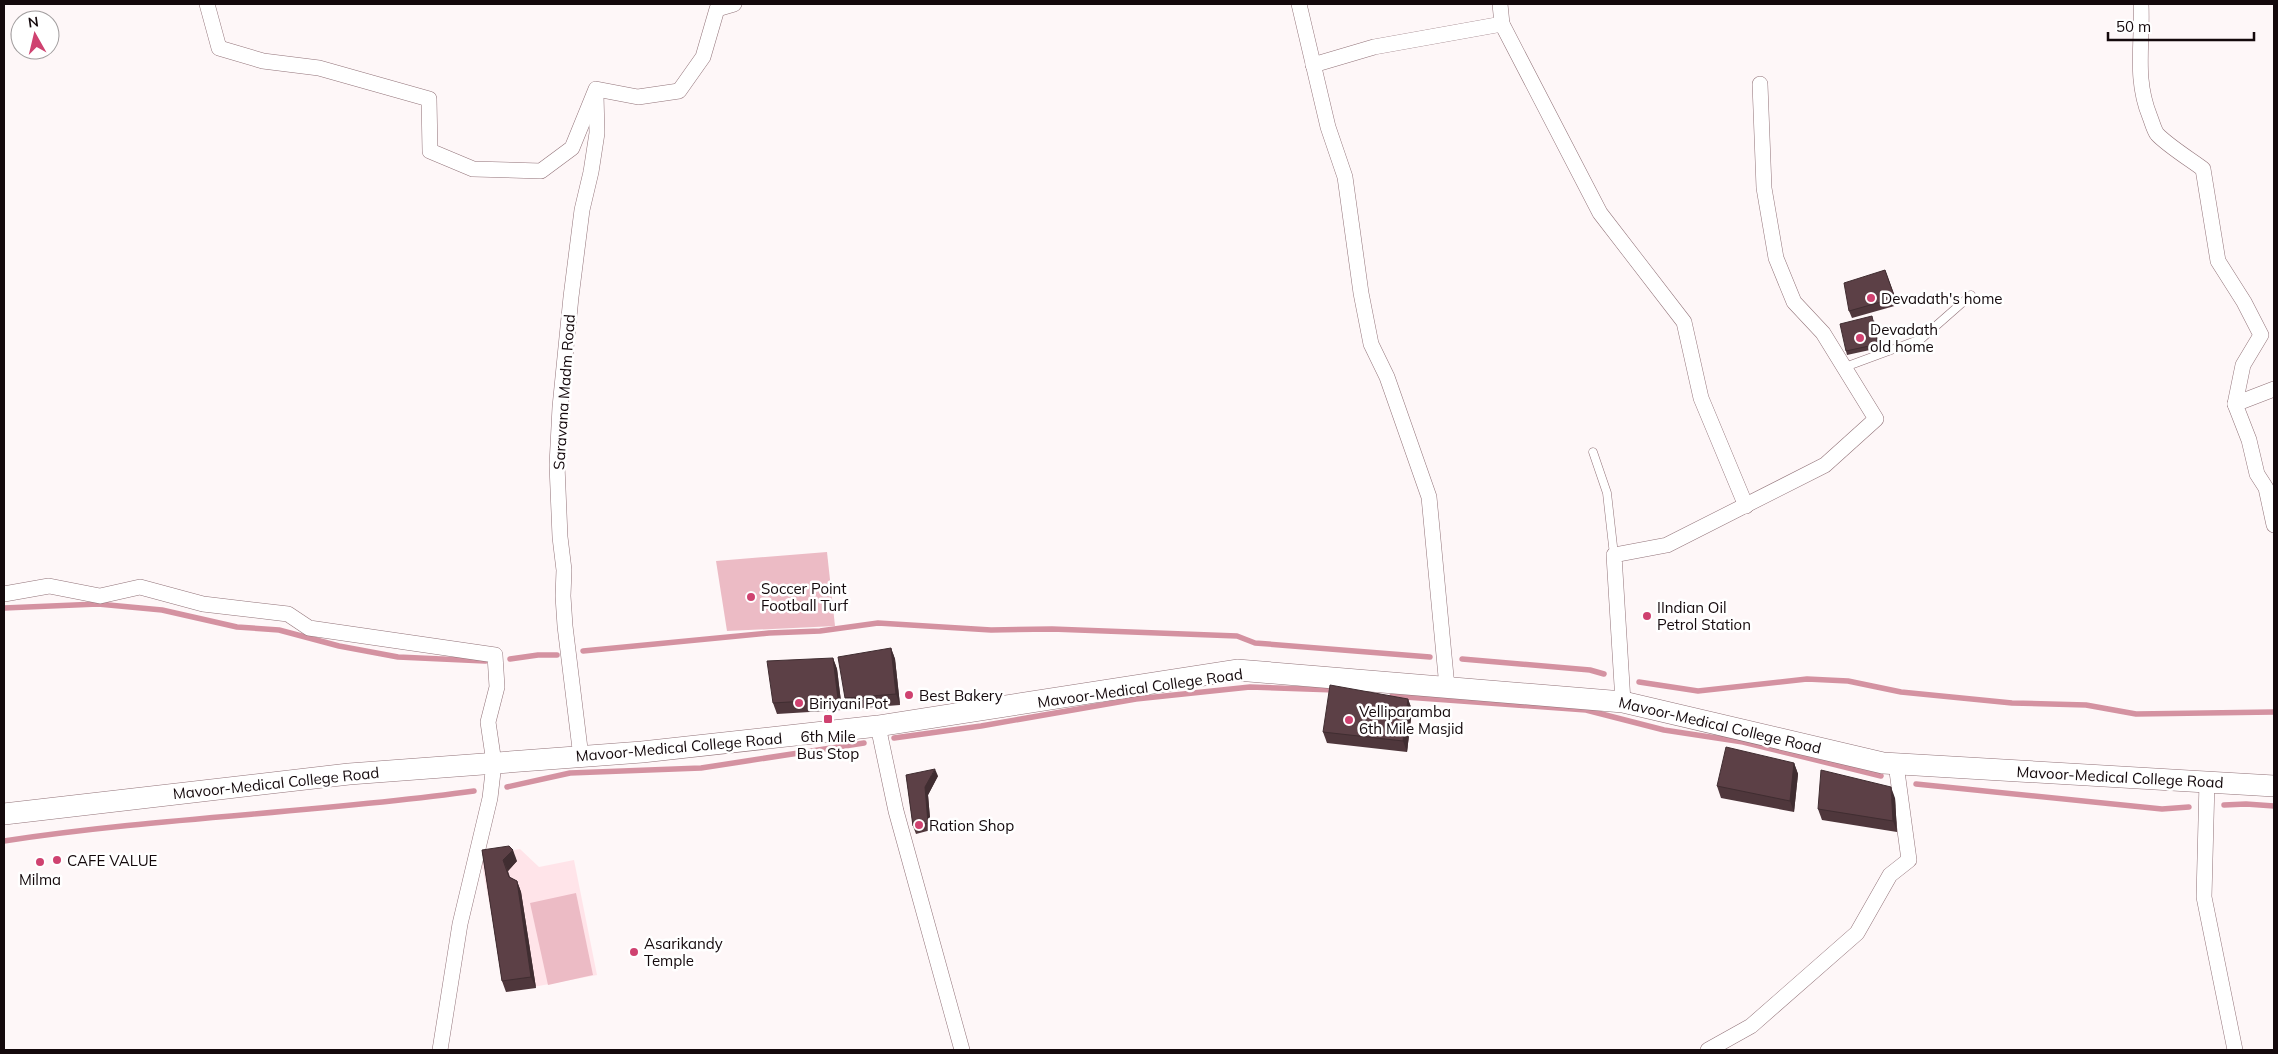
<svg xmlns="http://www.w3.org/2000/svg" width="2278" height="1054" font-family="Mulish,sans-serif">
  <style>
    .built { fill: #ffe4e9 }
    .green { fill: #ecbbc5 }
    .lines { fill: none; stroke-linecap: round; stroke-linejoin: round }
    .stream { stroke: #d492a1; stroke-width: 5.5 }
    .service-casing { stroke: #927379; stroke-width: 9 }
    .minor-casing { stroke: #927379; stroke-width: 16 }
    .secondary-casing { stroke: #927379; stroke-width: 22 }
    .service { stroke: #fff; stroke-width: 8 }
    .minor { stroke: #fff; stroke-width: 15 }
    .secondary { stroke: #fff; stroke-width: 21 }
    .wall { fill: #4f373c }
    .shaded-wall { fill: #402d31 }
    .building { fill: #5c4046; stroke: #402d31 }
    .poi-dot { fill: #cf4270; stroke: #fff; stroke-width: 2 }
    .labels { text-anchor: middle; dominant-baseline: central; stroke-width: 5; stroke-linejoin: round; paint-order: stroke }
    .poi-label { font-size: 15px; fill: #14090c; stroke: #fff; text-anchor: start }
    .street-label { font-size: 15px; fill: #14090c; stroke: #fff }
  </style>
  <rect width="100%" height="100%" fill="#fef7f8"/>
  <!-- built -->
  <polygon class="built" points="520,849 539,867 574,860 597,975 507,992 480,856"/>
  <!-- green -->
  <g class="green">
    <polygon points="827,552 835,626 727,631 716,561"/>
    <polygon points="576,893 593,975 548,985 530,903"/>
  </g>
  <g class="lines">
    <!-- stream -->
    <g class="stream">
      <polyline points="4,608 98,604 162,610 237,627 279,630 339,646 398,657 485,661"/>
      <polyline points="583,651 769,633 820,631 878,623 991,630 1052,629 1237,636 1255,643 1430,657"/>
      <polyline points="510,659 538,655 557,655"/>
      <polyline points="1462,659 1590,670 1604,674"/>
      <polyline points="1639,682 1698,691 1807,679 1848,681 1901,692 2012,703 2086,705 2136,714 2274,712"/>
      <polyline points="1392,696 1586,710 1664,730 1743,742 1881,776"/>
      <polyline points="894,738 981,726 1136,699 1250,687 1335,690"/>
      <polyline points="1916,784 2162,809 2189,807"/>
      <polyline points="507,787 570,773 701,768 864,743"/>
      <polyline points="2224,805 2246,804 2274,806"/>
      <path d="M4,841C160,817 318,813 474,791"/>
    </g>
    <!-- service casing -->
    <g class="service-casing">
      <g id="service">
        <polyline points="1845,367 1921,339 1971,295"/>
        <polyline points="1593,452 1607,493 1614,555"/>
      </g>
    </g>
    <!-- minor casing -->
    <g class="minor-casing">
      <g id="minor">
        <polyline points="207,4 219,48 263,61 319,68 429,99 430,151 473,169 541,171 572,148 596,89 638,97 679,91 703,57 717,9 734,4"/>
        <polyline points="1299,4 1328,127 1345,177 1361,293 1371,344 1387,377 1429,497 1447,687"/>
        <path d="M2141,4C2143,44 2134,78 2150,117C2152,122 2154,130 2157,134C2167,145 2191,160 2203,169L2218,261L2244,302L2261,335L2243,365L2235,404"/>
        <polyline points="1502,24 1600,213 1684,322 1701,398 1746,506"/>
        <polyline points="1313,65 1374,47 1502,24 1500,4"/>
        <polyline points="2274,389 2235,404 2249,440 2257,474 2266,488 2274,525"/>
        <polyline points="4,594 49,586 100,596 140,587 203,604 288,614 309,628 495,655 497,687 488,722 494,763 490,798 460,924 440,1050"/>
        <polyline points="1623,702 1614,555 1667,545 1825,465 1876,419 1823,333 1794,302 1776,258 1764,188 1760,84"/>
        <polyline points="878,726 896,811 962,1050"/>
        <polyline points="581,757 565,626 563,596 564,570 560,537 557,465 560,407 571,297 582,210 591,172 597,133 596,95"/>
        <polyline points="2207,782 2204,897 2235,1050"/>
        <polyline points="1708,1050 1751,1026 1857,933 1890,875 1909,860 1896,764"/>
      </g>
    </g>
    <!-- secondary casing -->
    <g class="secondary-casing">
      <polyline id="secondary" points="4,814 349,774 642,752 878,726 1237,670 1623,702 1883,763 2274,786"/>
    </g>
    <!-- service -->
    <use href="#service" class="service"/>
    <!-- minor -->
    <use href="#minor" class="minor"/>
    <!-- secondary -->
    <use href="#secondary" class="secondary"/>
  </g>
  <!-- wall -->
  <g class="wall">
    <polygon points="1885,270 1898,305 1852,318 1849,311"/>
    <polygon points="1874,320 1879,348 1847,355 1846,351"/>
    <polygon points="891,648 895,659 900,705 849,709 845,698"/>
    <polygon points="833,658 837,669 842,710 777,714 773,703"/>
    <polygon points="1408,699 1412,710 1407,752 1327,743 1323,732"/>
    <polygon points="1794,763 1798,774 1794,812 1721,798 1717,786"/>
    <polygon points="906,775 938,776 928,795 931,830 916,834 913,826"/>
    <polygon points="1895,798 1897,832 1822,820 1818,809"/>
    <polygon points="482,850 517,861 508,871 510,877 517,881 521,892 536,988 506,992 502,981"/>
  </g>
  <!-- shaded-wall -->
  <g class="shaded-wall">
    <polygon points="891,648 895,659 900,705 896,694"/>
    <polygon points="833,658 837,669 842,710 838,699"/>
    <polygon points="1408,699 1412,710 1407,752 1403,741"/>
    <polygon points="1794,763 1798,774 1794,812 1790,801"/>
    <polygon points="935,769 938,776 928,795 931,830 928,823 925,787"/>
    <polygon points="1891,787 1895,798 1897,832 1893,821"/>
    <polygon points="513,850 517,861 508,871 503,860"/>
    <polygon points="517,881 521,892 536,988 531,977"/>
  </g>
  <!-- building -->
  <g class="building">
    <polygon points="1885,270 1895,298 1849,311 1844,283"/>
    <polygon points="1872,316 1878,344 1846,351 1840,324"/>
    <polygon points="891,648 896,694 845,698 838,657"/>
    <polygon points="833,658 838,699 773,703 767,661"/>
    <polygon points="1330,685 1408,699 1403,741 1323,732"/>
    <polygon points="1726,747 1794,763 1790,801 1717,786"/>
    <polygon points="935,769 925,787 928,823 913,826 906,775"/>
    <polygon points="1821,770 1891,787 1893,821 1818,809"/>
    <polygon points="509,846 513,850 503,860 509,877 517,881 531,977 502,981 482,850"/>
  </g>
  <!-- markers -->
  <g class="poi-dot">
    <circle cx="1871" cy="298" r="5"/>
    <circle cx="1860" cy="338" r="5"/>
    <circle cx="751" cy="597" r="5"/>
    <circle cx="1647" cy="616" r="5"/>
    <circle cx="909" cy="695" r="5"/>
    <circle cx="799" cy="703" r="5"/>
    <rect x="823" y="714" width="10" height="10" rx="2.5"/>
    <circle cx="1349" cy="720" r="5"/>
    <circle cx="919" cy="825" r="5"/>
    <circle cx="57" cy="860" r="5"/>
    <circle cx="40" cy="862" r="5"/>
    <circle cx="634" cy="952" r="5"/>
  </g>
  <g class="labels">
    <!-- poi labels -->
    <g class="poi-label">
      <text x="1881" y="298">Devadath's home</text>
      <text x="1870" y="329">Devadath<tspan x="1870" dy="17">old home</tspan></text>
      <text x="761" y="588">Soccer Point<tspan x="761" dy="17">Football Turf</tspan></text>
      <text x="1657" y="607">IIndian Oil<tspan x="1657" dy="17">Petrol Station</tspan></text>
      <text x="919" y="695">Best Bakery</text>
      <text x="809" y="703">Biriyani Pot</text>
      <text x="1359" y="711">Velliparamba<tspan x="1359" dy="17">6th Mile Masjid</tspan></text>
      <text x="828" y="736" text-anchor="middle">6th Mile<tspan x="828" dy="17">Bus Stop</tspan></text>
      <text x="929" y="825">Ration Shop</text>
      <text x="67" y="860">CAFE VALUE</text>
      <text x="40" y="879" text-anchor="middle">Milma</text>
      <text x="644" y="943">Asarikandy<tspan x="644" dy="17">Temple</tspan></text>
    </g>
    <!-- street labels -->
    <g class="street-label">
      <text transform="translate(564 392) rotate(-86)">Saravana Madm Road</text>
      <text transform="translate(1140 688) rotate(-8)">Mavoor-Medical College Road</text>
      <text transform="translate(1720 725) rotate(13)">Mavoor-Medical College Road</text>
      <text transform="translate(679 747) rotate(-5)">Mavoor-Medical College Road</text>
      <text transform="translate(2120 777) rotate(3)">Mavoor-Medical College Road</text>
      <text transform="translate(276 783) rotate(-6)">Mavoor-Medical College Road</text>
    </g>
  </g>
  <!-- border -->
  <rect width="2278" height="1054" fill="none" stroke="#14090c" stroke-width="10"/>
  <!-- north arrow -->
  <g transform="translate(35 35) rotate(352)"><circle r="24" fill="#ffffff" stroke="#a19d9e"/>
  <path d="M0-4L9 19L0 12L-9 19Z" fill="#cf4270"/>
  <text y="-8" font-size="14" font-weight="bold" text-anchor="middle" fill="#14090c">N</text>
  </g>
  <!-- scale -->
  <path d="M2108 32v8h146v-8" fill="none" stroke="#14090c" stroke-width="2.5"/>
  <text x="2116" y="32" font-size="15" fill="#14090c" stroke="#ffffff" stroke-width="4" paint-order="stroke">50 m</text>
</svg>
